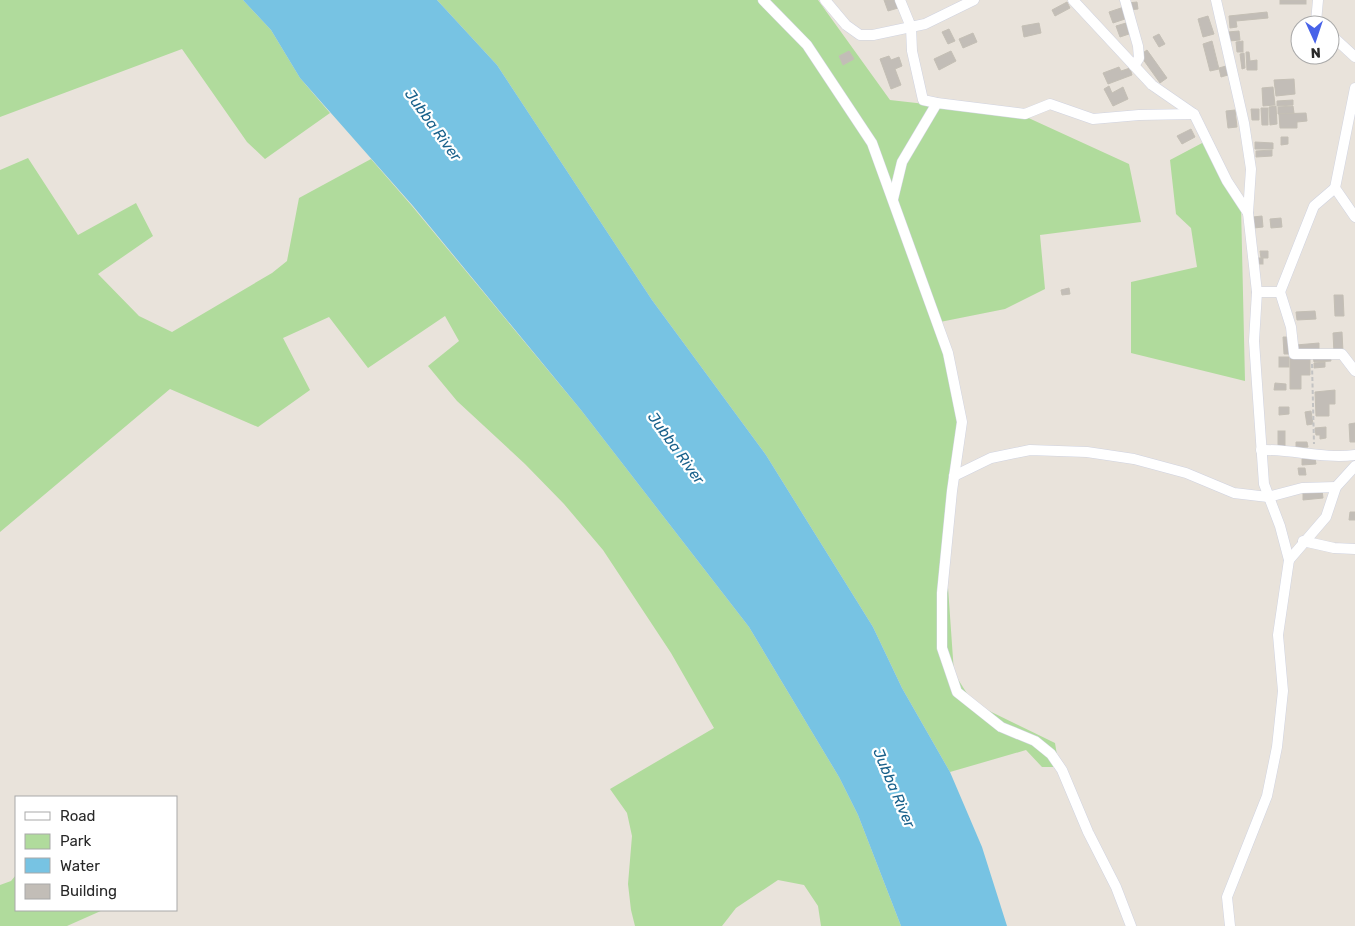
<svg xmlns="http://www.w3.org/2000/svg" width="1355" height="926" font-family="Rubik,sans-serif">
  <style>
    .green { fill: #b0db9c }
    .water { fill: #77c3e3 }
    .building { fill: #c2bdb7; stroke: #c4bfb5 }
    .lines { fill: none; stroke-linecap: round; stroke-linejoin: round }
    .street-casing { stroke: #d0d3e0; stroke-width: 11 }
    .path { stroke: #c3c3c3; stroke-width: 2; stroke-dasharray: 4 2.5; stroke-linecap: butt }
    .street { stroke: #fff; stroke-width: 10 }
    .labels { text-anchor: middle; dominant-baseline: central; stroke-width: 4.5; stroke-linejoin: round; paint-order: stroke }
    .water-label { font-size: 15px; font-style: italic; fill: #19618b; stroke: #fff }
  </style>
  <rect width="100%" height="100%" fill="#e9e3db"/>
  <!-- green -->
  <g class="green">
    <polygon points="0,0 243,0 271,30 300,78 330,113 265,159 247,142 182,49 0,117"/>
    <polygon points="437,0 818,0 890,100 1022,115 1129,164 1141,222 1040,235 1045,289 1005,309 935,323 963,402 947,573 954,673 973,703 1055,743 1059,767 1042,767 1026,750 950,772 902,688 873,627 766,455 652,300 497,65"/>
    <polygon points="1204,142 1241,206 1245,381 1131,353 1131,282 1197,267 1191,228 1176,214 1170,160"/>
    <polygon points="28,158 78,235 136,203 153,236 98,274 139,316 172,332 272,273 287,261 299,198 371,159 412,206 581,410 749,627 839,777 858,815 901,926 821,926 818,906 804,885 778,880 736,908 722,926 635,926 631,910 628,884 632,836 627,813 610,789 714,728 671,653 603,550 564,504 525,464 457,401 428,366 459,341 445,316 368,368 329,317 283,338 310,390 258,427 170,389 0,532 0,170"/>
    <polygon points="16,875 16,910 103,910 67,926 0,926 0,885 11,881"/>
  </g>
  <!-- water -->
  <polygon class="water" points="243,0 437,0 497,65 652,300 766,455 873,627 902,688 950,772 982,847 1007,926 901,926 858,815 839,777 749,627 581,410 413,206 300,78 271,30"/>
  <!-- building -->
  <g class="building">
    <polygon points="884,0 895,0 898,8 888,11"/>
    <rect x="1280" y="0" width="26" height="4"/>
    <polygon points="1067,2 1070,8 1055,16 1052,10"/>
    <polygon points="1137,2 1138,9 1128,10 1127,3"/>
    <polygon points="1124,7 1128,18 1113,23 1109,12"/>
    <polygon points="1267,12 1268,18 1236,21 1237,27 1230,28 1229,16"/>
    <polygon points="1208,16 1214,34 1203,37 1198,19"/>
    <polygon points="1039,23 1041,33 1024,37 1022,26"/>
    <polygon points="1126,23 1129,34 1120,37 1116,26"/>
    <polygon points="949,29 955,41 948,44 942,32"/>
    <polygon points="1239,31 1240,40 1229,41 1228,32"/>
    <polygon points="973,33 977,42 963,48 959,39"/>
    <polygon points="1159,34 1165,44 1159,47 1153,37"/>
    <polygon points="1212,41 1219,69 1210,71 1203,44"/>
    <polygon points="1243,41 1243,52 1237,52 1236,42"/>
    <polygon points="1147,50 1167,78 1160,83 1140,55"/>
    <polygon points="849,51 854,59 843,65 839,56"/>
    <polygon points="951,51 956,61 939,70 934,59"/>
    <polygon points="1246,52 1249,52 1250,61 1257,60 1257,70 1247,70"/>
    <polygon points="1244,53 1245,68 1242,69 1240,54"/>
    <polygon points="889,56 891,60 899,57 902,66 895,69 901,85 891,89 880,59"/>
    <polygon points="1226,66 1228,75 1221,77 1219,68"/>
    <polygon points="1119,67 1121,71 1130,68 1132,75 1108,84 1103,73"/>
    <polygon points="1294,79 1295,94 1276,96 1274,80"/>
    <polygon points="1109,86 1112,93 1123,87 1128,99 1113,106 1104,89"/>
    <polygon points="1273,87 1275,105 1263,106 1262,88"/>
    <polygon points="1293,100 1293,105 1277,106 1277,101"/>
    <polygon points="1276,106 1277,124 1270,125 1269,107"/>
    <polygon points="1293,106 1294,113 1278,114 1278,107"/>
    <polygon points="1261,108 1268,108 1268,125 1262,125"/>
    <polygon points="1251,109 1259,109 1259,120 1252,120"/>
    <polygon points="1235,110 1237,127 1228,128 1226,111"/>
    <polygon points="1306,113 1307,121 1297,122 1297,128 1280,128 1279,114"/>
    <polygon points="1191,129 1195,137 1182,144 1177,136"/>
    <polygon points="1281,137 1288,137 1288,144 1281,145"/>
    <polygon points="1255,142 1273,143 1273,149 1255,149"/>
    <polygon points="1272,150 1272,156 1256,157 1256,151"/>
    <polygon points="1262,216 1263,227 1254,228 1253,217"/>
    <polygon points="1281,218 1282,227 1271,228 1270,219"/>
    <polygon points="1260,251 1268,251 1268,258 1261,258"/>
    <rect x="1257" y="258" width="6" height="6"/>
    <polygon points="1069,288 1070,294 1062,295 1061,290"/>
    <polygon points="1334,295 1343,295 1344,316 1335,316"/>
    <polygon points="1315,311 1316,319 1297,320 1296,312"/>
    <polygon points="1342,332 1343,352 1334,353 1333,333"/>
    <polygon points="1283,337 1290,337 1291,354 1284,354"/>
    <polygon points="1319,343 1319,351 1297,353 1296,345"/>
    <polygon points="1330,355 1331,361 1314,362 1313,356"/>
    <polygon points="1290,356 1310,356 1310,375 1301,375 1301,389 1290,389"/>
    <rect x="1279" y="357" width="10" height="10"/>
    <polygon points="1325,362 1325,367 1314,368 1314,363"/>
    <polygon points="1275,383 1286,384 1286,390 1274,390"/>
    <polygon points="1335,390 1335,404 1329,404 1329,416 1316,416 1315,392"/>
    <polygon points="1279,407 1289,407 1289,414 1279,415"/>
    <polygon points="1311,411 1313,424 1307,425 1305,412"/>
    <polygon points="1355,423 1355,442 1350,442 1349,424"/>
    <polygon points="1326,427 1326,438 1320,439 1320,435 1316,435 1315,428"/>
    <rect x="1278" y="431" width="7" height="16"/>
    <polygon points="1296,442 1307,442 1308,447 1296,448"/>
    <polygon points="1315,458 1316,464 1302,465 1302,459"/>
    <polygon points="1298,468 1305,468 1306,475 1299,475"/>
    <polygon points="1322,490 1323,498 1303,500 1303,491"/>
    <polygon points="1350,512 1355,512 1355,520 1349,520"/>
  </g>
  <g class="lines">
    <!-- street casing -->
    <g class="street-casing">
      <g id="street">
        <polyline points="763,0 807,45 872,143 948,353 962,422 952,491 942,593 942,648 957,692 1001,727 1035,741 1051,754 1062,770 1088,832 1116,887 1131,926"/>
        <polyline points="825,0 846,25 860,35 873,35 925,24 974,0"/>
        <polyline points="900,0 911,27 912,51 923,100 937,103 1025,114 1050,104 1093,119 1139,115 1194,114"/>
        <polyline points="1073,0 1152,85 1194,114 1227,181 1248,213"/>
        <polyline points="1125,0 1138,46 1139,58 1134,66"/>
        <polyline points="1216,0 1244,123 1251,169 1248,213 1257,292 1254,341 1264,484 1280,526 1289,560 1278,635 1283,691 1277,747 1267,796 1227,897 1230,926"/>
        <polyline points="1318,0 1316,22 1320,25"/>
        <polyline points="1330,34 1355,57"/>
        <polyline points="1355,88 1335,188 1355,217"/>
        <polyline points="893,199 902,162 937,103"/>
        <polyline points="1257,292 1280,292 1314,206 1335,188"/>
        <polyline points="1280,292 1291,327 1294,354 1342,354 1355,371"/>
        <path d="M1261,450C1293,449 1323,459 1355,455"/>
        <polyline points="954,476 991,458 1030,450 1087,452 1134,459 1186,473 1234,493 1268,497 1302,488 1336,487"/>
        <polyline points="1303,541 1334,548 1355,549"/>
        <polyline points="1289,560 1326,517 1336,487 1355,466"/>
      </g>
    </g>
    <!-- path -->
    <polyline class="path" points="1312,364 1314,444"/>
    <!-- street -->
    <use href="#street" class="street"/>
  </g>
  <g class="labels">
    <!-- water labels -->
    <g class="water-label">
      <text transform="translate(433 125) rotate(54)">Jubba River</text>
      <text transform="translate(676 448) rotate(54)">Jubba River</text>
      <text transform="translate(894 788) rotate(67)">Jubba River</text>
    </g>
  </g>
  <!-- legend -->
  <rect x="15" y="796" width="162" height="115" fill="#ffffff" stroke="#a9a9a9"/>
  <rect x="25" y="812" width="25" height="8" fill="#ffffff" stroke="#a9a9a9"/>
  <text x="60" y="821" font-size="15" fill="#282828">Road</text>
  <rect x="25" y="834" width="25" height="15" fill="#b0db9c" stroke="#a9a9a9"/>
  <text x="60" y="846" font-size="15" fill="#282828">Park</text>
  <rect x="25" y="858" width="25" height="15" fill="#77c3e3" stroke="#a9a9a9"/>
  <text x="60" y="871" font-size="15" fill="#282828">Water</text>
  <rect x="25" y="884" width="25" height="15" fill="#c2bdb7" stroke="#a9a9a9"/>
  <text x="60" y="896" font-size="15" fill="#282828">Building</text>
  <!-- north arrow -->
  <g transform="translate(1315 40) rotate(177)"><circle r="24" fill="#ffffff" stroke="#a9a9a9"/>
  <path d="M0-4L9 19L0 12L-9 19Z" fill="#4863e9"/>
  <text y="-8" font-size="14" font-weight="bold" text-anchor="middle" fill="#282828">N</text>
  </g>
</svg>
